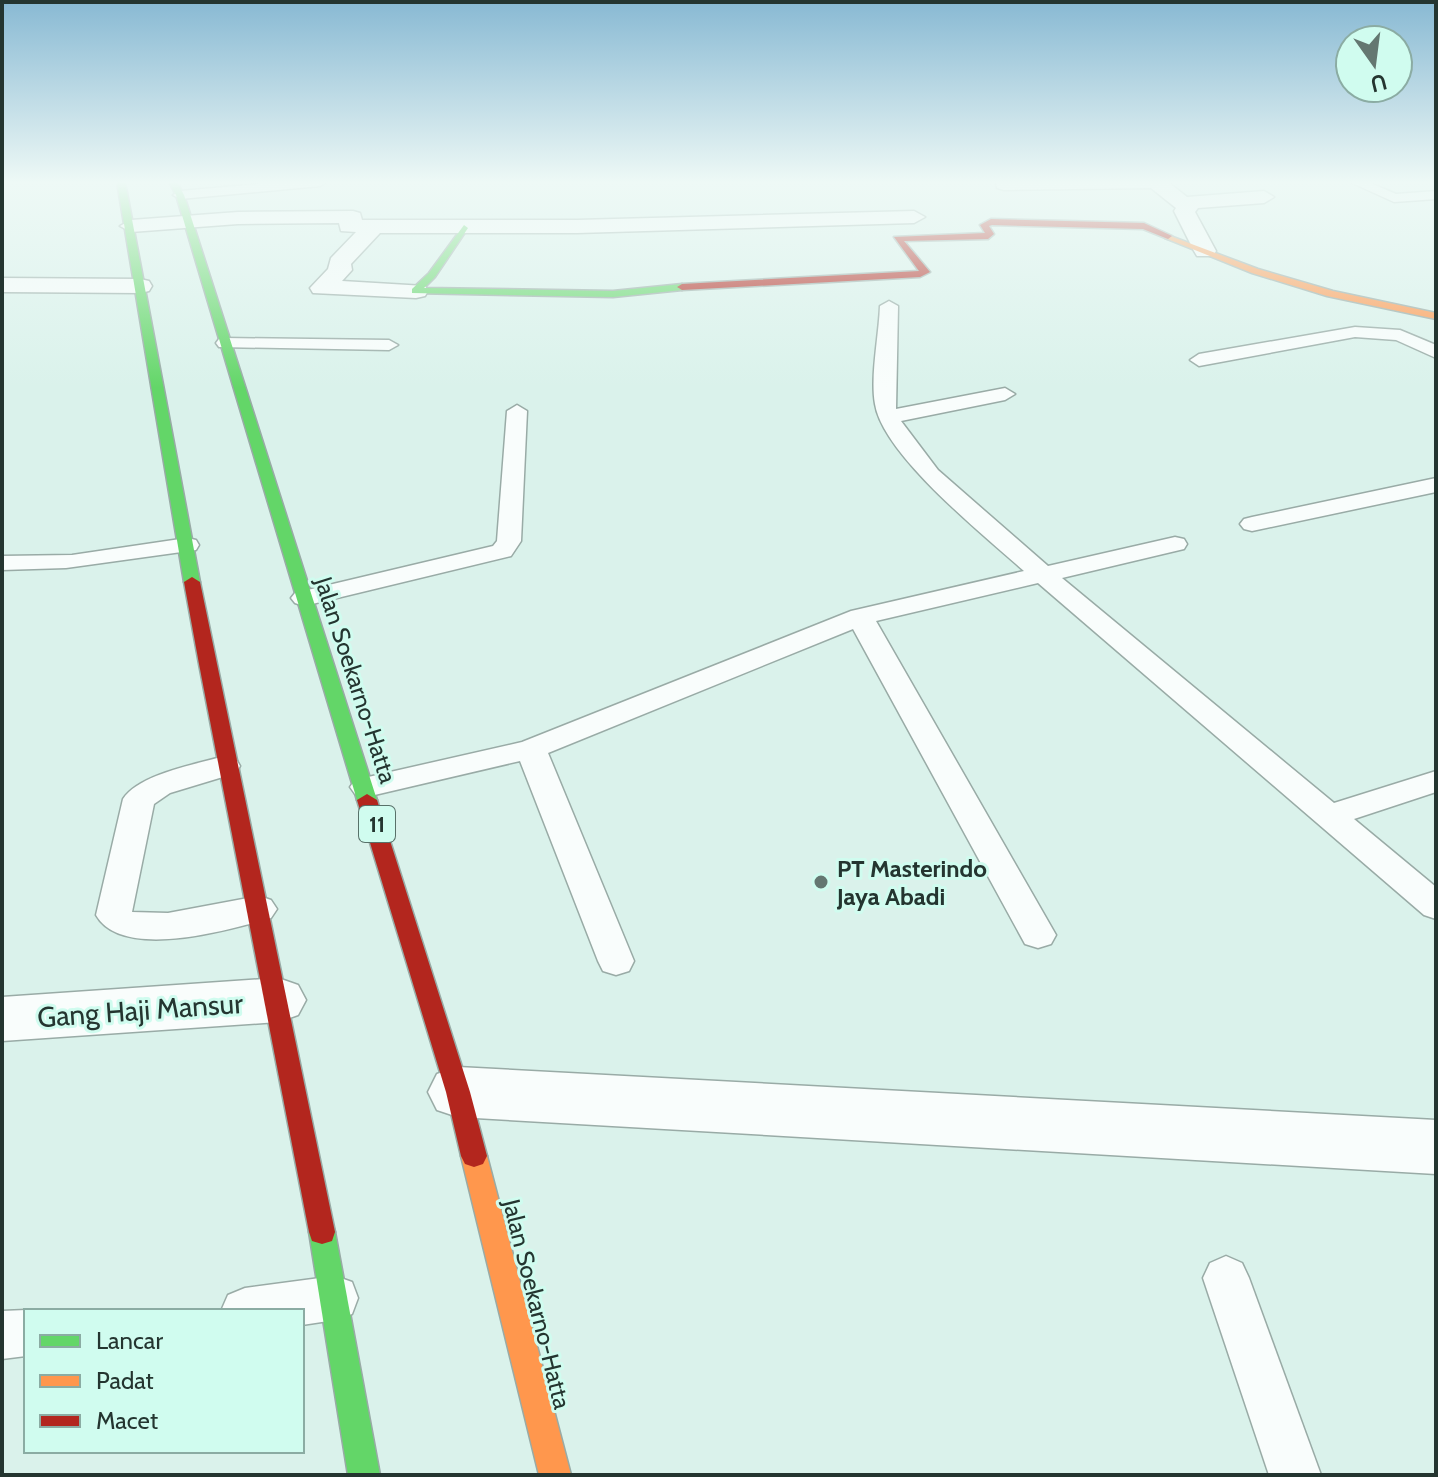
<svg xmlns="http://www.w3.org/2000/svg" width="1438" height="1477" font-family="Cabin,sans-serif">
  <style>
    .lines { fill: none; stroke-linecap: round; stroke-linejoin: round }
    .lane-casing { stroke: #99aba6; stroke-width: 3 }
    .street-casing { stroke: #99aba6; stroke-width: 3 }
    .fast-casing { stroke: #99aba6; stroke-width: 3 }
    .slow-casing { stroke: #99aba6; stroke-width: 3 }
    .jam-casing { stroke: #99aba6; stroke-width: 3 }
    .lane { fill: #f9fdfc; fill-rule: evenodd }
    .street { fill: #f9fdfc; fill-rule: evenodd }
    .fast { fill: #63d668; fill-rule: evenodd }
    .slow { fill: #ff974d; fill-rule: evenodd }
    .jam { fill: #b3261e; fill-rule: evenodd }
    .poi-dot { fill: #647771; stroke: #d0fcef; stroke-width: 3 }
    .labels { text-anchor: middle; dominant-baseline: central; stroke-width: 6; stroke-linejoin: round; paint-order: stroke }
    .shield { fill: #d0fcef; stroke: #587169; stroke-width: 2 }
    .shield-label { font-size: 22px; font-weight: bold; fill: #243530 }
    .street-label { font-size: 24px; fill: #243530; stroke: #d0fcef }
    .poi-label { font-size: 24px; font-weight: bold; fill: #243530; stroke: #d0fcef; text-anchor: start }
    .near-street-label { font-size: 28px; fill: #243530; stroke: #d0fcef }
  </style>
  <rect width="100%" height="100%" fill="#daf2eb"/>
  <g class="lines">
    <!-- lane casing -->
    <g class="lane-casing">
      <g id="lane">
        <polygon points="280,182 327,182 320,186 180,199 173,195 180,191"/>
        <polygon points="1350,182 1368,182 1396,194 1436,191 1436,199 1394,202"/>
        <path d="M889,301L898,306L896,409L1005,388L1015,394L1005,400L901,421L938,470L1048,566L1175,537L1184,539L1187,544L1184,549L1062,578L1334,803L1436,771V792L1354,819L1436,887V919L1424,915L1038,583L876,621L1056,935L1051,944L1038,948L1025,944L853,629L548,753L634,961L629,971L616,975L603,971L598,961L520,761L366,797L355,794L350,787L355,780L522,742L851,611L1024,571C985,536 883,455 875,404C870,376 879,335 880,306Z"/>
        <polygon points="1355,327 1400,330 1436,345 1436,358 1396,340 1355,337 1199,366 1190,360 1199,354"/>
        <polygon points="225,338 389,340 398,345 389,350 219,347 216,343 219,339"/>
        <polygon points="517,405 527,411 521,541 511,556 304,606 295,603 291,598 295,593 493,546 497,541 507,411"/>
        <polygon points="1436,478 1436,492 1252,531 1244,529 1240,524 1244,519 1252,517"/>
        <polygon points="187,538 196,540 199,545 196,550 66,568 2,570 2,556 72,555"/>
        <path d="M225,756L236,759L240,766L236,773L170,793L154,804L132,912L168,913L259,896L271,900L277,909L271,918C229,930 122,961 96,915L123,799C139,774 197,764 225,756Z"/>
        <polygon points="1226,1256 1242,1263 1249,1278 1321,1475 1269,1475 1203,1278 1210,1263"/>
        <polygon points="335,1276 352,1282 358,1298 352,1314 335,1320 302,1325 302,1311 221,1311 228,1295 245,1288"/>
        <polygon points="26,1310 30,1311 26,1311 26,1356 2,1359 2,1311"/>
      </g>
    </g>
    <!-- street casing -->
    <g class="street-casing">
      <g id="street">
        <polygon points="996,182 1168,182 1187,197 1264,191 1274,197 1264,203 1198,208 1195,212 1216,251 1213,256 1197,256 1194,251 1174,211 1176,208 1151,188 1004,190 997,188"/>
        <polygon points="353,211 360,213 362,220 577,220 914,211 925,217 914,223 577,233 380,233 351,264 352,270 342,281 425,286 428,291 425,296 416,298 313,293 310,288 328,269 331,258 356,232 341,231 339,223 238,224 131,232 120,226 131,220 238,212"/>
        <polygon points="2,278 140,279 149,281 152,286 149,291 140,293 2,292"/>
        <polygon points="278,978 298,985 306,1000 298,1015 278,1022 2,1041 2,997"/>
        <polygon points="458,1067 1436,1120 1436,1174 458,1117 437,1110 428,1092 437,1074"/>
      </g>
    </g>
    <!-- fast casing -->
    <g class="fast-casing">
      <g id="fast">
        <polygon points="117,182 125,182 200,582 192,587 184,582"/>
        <polygon points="169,182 177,182 184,195 377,800 374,804 367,806 357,800 176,195"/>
        <polygon points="464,225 468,228 435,277 424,288 613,291 682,284 687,287 682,290 613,297 412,293 412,289 429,273"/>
        <polygon points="322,1220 332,1223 335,1232 380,1475 348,1475 309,1232 312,1223"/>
      </g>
    </g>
    <!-- slow casing -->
    <g class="slow-casing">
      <g id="slow">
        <polygon points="1165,234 1258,269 1333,291 1436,313 1436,319 1327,296 1252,273 1165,238"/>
        <polygon points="474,1145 483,1148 487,1156 571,1475 539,1475 461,1156 465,1148"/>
      </g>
    </g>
    <!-- jam casing -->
    <g class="jam-casing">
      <g id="jam">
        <polygon points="991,219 1144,223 1172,236 1168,239 1143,229 992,225 989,226 994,234 988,239 904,241 930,272 920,277 682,290 677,287 682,284 919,271 894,237 985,233 980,225"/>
        <polygon points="192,577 200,582 335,1232 332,1241 322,1244 312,1241 309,1232 199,664 184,582"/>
        <polygon points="367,794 377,800 470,1092 487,1156 483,1164 474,1167 465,1164 461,1156 446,1092 357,800"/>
      </g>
    </g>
    <!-- lane -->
    <use href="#lane" class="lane"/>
    <!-- street -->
    <use href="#street" class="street"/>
    <!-- fast -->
    <use href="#fast" class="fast"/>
    <!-- slow -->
    <use href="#slow" class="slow"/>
    <!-- jam -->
    <use href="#jam" class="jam"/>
  </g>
  <!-- sky -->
  <linearGradient id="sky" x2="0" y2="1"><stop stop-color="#88b9d3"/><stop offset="0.47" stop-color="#eef9f6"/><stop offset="1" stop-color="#eef9f6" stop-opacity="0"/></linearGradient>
  <rect width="1438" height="388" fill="url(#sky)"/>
  <!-- markers -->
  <circle class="poi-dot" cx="821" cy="882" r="8"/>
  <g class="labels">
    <!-- shield labels -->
    <rect class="shield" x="359" y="806" width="36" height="36" rx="6"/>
    <g class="shield-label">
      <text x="377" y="824">11</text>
    </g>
    <!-- street labels -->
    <g class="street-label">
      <text transform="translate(356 680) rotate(72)">Jalan Soekarno-Hatta</text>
      <text transform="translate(537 1304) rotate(76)">Jalan Soekarno-Hatta</text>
    </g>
    <!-- poi labels -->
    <g class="poi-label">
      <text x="837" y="868">PT Masterindo<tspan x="837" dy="28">Jaya Abadi</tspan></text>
    </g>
    <!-- near-street labels -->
    <g class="near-street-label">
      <text transform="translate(140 1010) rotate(-4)">Gang Haji Mansur</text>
    </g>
  </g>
  <!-- border -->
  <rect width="1438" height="1477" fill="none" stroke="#243530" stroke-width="8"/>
  <!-- legend -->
  <rect x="24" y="1309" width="280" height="144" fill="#d0fcef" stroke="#8baca3" stroke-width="2"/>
  <rect x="40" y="1335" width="40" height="12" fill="#63d668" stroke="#8baca3" stroke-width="2"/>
  <text x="96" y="1349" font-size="24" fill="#243530">Lancar</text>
  <rect x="40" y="1375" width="40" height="12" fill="#ff974d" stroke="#8baca3" stroke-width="2"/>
  <text x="96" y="1389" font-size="24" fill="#243530">Padat</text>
  <rect x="40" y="1415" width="40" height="12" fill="#b3261e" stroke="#8baca3" stroke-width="2"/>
  <text x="96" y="1429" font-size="24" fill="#243530">Macet</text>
  <!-- north arrow -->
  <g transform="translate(1374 64) rotate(166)"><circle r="38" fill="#d0fcef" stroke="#8baca3" stroke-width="2"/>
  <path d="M0-6L14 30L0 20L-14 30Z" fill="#647771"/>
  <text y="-12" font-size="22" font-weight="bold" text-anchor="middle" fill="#243530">U</text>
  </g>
</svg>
